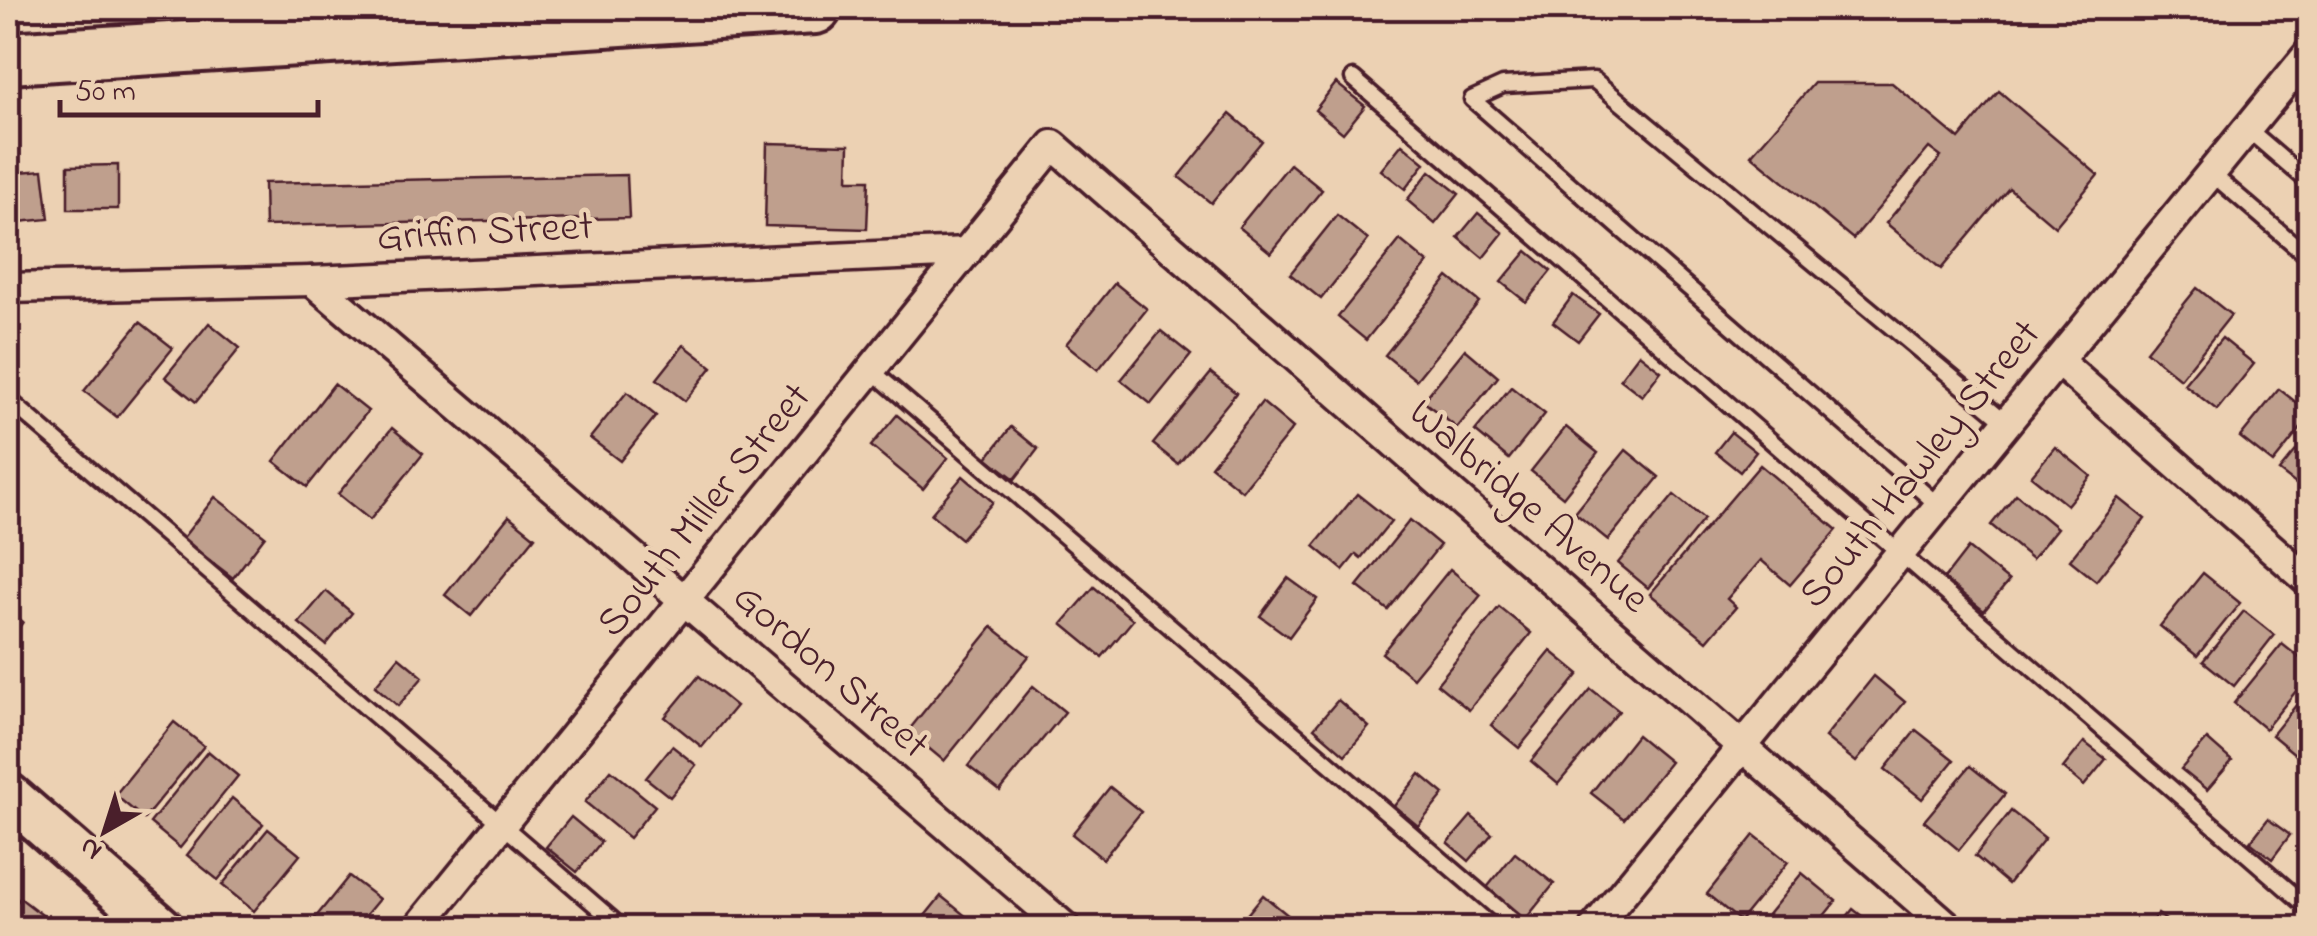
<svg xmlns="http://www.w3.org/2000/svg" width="2317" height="936" font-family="'Indie Flower',sans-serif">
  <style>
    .building { fill: #bf9f8d; stroke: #4a1f2b; stroke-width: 2.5 }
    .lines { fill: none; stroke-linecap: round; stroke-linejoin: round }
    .lane-casing { stroke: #4a1f2b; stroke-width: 21 }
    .street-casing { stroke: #4a1f2b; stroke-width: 35 }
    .primary-casing { stroke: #4a1f2b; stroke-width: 50 }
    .highway-casing { stroke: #4a1f2b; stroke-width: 58 }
    .lane { stroke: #ecd1b3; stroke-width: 14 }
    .street { stroke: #ecd1b3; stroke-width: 28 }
    .primary { stroke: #ecd1b3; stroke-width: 42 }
    .highway { stroke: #ecd1b3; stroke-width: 50 }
    .labels { text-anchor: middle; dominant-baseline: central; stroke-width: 9; stroke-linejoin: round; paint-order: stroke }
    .street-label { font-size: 42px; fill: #4a1f2b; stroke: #ecd1b3 }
  </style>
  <rect width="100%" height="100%" fill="#ecd1b3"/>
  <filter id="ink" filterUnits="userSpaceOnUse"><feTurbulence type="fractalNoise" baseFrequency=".01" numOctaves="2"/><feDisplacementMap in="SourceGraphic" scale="20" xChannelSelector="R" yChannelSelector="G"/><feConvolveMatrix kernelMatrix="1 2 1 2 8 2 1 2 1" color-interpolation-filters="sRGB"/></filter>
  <g filter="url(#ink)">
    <!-- building -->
    <g class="building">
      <polygon points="1336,83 1365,106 1343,133 1315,110"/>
      <polygon points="1814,83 1892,83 1959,139 1999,91 2098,175 2055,227 2009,188 1941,269 1886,223 1941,157 1929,148 1853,239 1751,155"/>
      <polygon points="1230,114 1262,141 1211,203 1179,177"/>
      <polygon points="767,143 849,145 848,180 869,180 867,229 765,226"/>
      <polygon points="1402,144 1425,163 1405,189 1381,170"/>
      <polygon points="1290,164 1322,190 1271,253 1239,227"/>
      <polygon points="118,165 118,209 68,209 68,166"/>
      <polygon points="43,170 49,219 8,223 8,173"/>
      <polygon points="1430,171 1459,194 1435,224 1407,200"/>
      <polygon points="627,175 629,218 265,226 264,183"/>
      <polygon points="1478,213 1503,233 1483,258 1458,237"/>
      <polygon points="1337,215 1368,240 1321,299 1290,274"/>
      <polygon points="1400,240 1428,263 1366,340 1338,317"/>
      <polygon points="1527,251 1551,271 1526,302 1501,282"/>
      <polygon points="1448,277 1479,302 1416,380 1385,355"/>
      <polygon points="1115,283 1147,309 1098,370 1066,344"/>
      <polygon points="2197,288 2231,315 2180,379 2146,351"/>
      <polygon points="1573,295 1599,314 1578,341 1553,322"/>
      <polygon points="140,322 173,348 117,417 84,391"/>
      <polygon points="209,323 240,348 196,402 165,377"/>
      <polygon points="1161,331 1191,355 1151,404 1121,380"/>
      <polygon points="2222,338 2254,364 2217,410 2184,384"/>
      <polygon points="684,345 712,367 685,401 657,379"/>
      <polygon points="1465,349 1498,377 1457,428 1423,401"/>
      <polygon points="1639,354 1661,371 1642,396 1620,379"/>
      <polygon points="1211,373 1236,393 1178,464 1153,444"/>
      <polygon points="334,384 368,411 307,487 274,461"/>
      <polygon points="1511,387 1545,414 1509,459 1475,431"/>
      <polygon points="2279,389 2310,413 2310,417 2273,463 2240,437"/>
      <polygon points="627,392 656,416 620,461 590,438"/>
      <polygon points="1262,402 1293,428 1242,491 1211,466"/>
      <polygon points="897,415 948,458 923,489 871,446"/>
      <polygon points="1011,427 1038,449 1015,479 987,458"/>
      <polygon points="1566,427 1598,453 1563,497 1531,471"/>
      <polygon points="392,428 423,454 370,520 338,494"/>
      <polygon points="1731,432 1756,452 1740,472 1715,452"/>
      <polygon points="2310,434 2310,495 2279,471"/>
      <polygon points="2055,447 2091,476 2067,505 2031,476"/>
      <polygon points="1626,450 1659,477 1608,540 1575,513"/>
      <polygon points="1760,465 1837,530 1790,585 1761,560 1727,599 1736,607 1707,641 1650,594"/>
      <polygon points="963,476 993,502 961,539 931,514"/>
      <polygon points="1357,494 1391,521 1361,558 1356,554 1343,570 1314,546"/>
      <polygon points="2016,494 2057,528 2032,559 1991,525"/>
      <polygon points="1674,495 1704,519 1648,588 1618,563"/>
      <polygon points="215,497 265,536 233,578 182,539"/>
      <polygon points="2119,498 2145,519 2096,581 2070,560"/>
      <polygon points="509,516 535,537 471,616 445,595"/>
      <polygon points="1410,520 1440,545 1388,610 1357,586"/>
      <polygon points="1968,548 2009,581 1984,611 1944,579"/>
      <polygon points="1450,569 1481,595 1413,678 1382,653"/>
      <polygon points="2203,573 2240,603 2197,656 2160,626"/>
      <polygon points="1288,578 1317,599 1289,637 1260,616"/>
      <polygon points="1094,587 1133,620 1102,657 1062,624"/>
      <polygon points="326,591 352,613 326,645 299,623"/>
      <polygon points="1499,607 1531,633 1469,710 1437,684"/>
      <polygon points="8,609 23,622 8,642"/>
      <polygon points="2244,611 2274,635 2234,686 2203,661"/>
      <polygon points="992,627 1029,656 944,761 908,731"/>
      <polygon points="2282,644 2310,666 2310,674 2265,729 2234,703"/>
      <polygon points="1551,651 1579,674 1519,748 1491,725"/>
      <polygon points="399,657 423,677 398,706 375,686"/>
      <polygon points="699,676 736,706 702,747 665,717"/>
      <polygon points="1874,676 1905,702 1856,762 1825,737"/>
      <polygon points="1033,686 1065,712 1000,791 968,766"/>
      <polygon points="2310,688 2310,751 2302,760 2272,735"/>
      <polygon points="1591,689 1619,711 1558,784 1531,761"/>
      <polygon points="1338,700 1369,727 1345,755 1314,728"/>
      <polygon points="174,722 204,746 144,819 115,795"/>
      <polygon points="1916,730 1954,760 1922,799 1885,769"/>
      <polygon points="1637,735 1670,762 1624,819 1591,793"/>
      <polygon points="2207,739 2232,761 2207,790 2181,769"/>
      <polygon points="2084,742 2106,759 2084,786 2063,768"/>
      <polygon points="672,746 696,765 670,797 646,778"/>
      <polygon points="208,751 238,776 180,848 150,823"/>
      <polygon points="1970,766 2005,794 1959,850 1924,821"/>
      <polygon points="611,770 655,806 629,838 585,802"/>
      <polygon points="1420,774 1444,794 1418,826 1394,806"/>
      <polygon points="1110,787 1141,812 1103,859 1072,834"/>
      <polygon points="232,798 263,824 218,880 187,855"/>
      <polygon points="2011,811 2045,838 2008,884 1975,856"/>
      <polygon points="1471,816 1492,834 1469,861 1448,843"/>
      <polygon points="571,817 601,842 577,872 546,847"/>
      <polygon points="2268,819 2290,835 2272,859 2250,842"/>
      <polygon points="268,829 300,855 254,911 222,885"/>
      <polygon points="1754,835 1788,862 1740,921 1707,894"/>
      <polygon points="1515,853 1554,884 1524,921 1485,890"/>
      <polygon points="1802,873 1836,901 1814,928 1757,928"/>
      <polygon points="349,876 379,899 355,928 307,928"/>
      <polygon points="1263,895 1295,921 1289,928 1236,928"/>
      <polygon points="941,896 973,922 967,928 915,928"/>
      <polygon points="20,898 50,921 44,928 8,928 8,913"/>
      <polygon points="1853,909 1877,928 1838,928"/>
      <polygon points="2158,914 2176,928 2146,928"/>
    </g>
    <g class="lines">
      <!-- lane casing -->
      <g class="lane-casing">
        <g id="lane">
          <polyline points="1353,78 2310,909"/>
          <polyline points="2247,129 2310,183"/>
          <polyline points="2211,173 2310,258"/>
          <polyline points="871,370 1521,928"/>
          <polyline points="8,399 622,928"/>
          <polyline points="1939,506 1472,99 1503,85 1594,80 2007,423"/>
        </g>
      </g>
      <!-- street casing -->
      <g class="street-casing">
        <g id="street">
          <polyline points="312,281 1066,928"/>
          <polyline points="8,288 312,281 967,252"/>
          <polyline points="2058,361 2310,582"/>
          <polyline points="418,928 1053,145 1950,928"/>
          <polyline points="1594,928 2310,52"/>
        </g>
      </g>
      <!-- primary casing -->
      <g class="primary-casing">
        <polyline id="primary" points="8,795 161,928"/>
      </g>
      <!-- highway casing -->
      <g class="highway-casing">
        <polyline id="highway" points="8,58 815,8"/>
      </g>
      <!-- lane -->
      <use href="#lane" class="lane"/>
      <!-- street -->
      <use href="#street" class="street"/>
      <!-- primary -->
      <use href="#primary" class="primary"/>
      <!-- highway -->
      <use href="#highway" class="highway"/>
    </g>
  </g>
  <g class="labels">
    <!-- street labels -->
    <g class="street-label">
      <text transform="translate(485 233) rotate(-3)">Griffin Street</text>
      <text transform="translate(1921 465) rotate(-51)">South Hawley Street</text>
      <text transform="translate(1528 507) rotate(41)">Walbridge Avenue</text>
      <text transform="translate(705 511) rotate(-51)">South Miller Street</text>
      <text transform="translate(830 672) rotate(41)">Gordon Street</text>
    </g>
  </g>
  <!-- margin -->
  <rect width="2317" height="936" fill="none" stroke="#ecd1b3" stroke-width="40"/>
  <rect x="20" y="20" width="2277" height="896" fill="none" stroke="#4a1f2b" stroke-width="4" filter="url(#ink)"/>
  <!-- north arrow -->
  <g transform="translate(105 831) rotate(219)" stroke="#ecd1b3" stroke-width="8" paint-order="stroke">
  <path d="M0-8L18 38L0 25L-18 38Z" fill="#4a1f2b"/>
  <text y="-15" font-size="28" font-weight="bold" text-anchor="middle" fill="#4a1f2b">N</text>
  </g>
  <!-- scale -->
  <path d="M60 100v15h258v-15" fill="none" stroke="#4a1f2b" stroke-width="5"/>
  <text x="75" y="100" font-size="30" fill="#4a1f2b" stroke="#ecd1b3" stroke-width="8" paint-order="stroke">50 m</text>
</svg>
